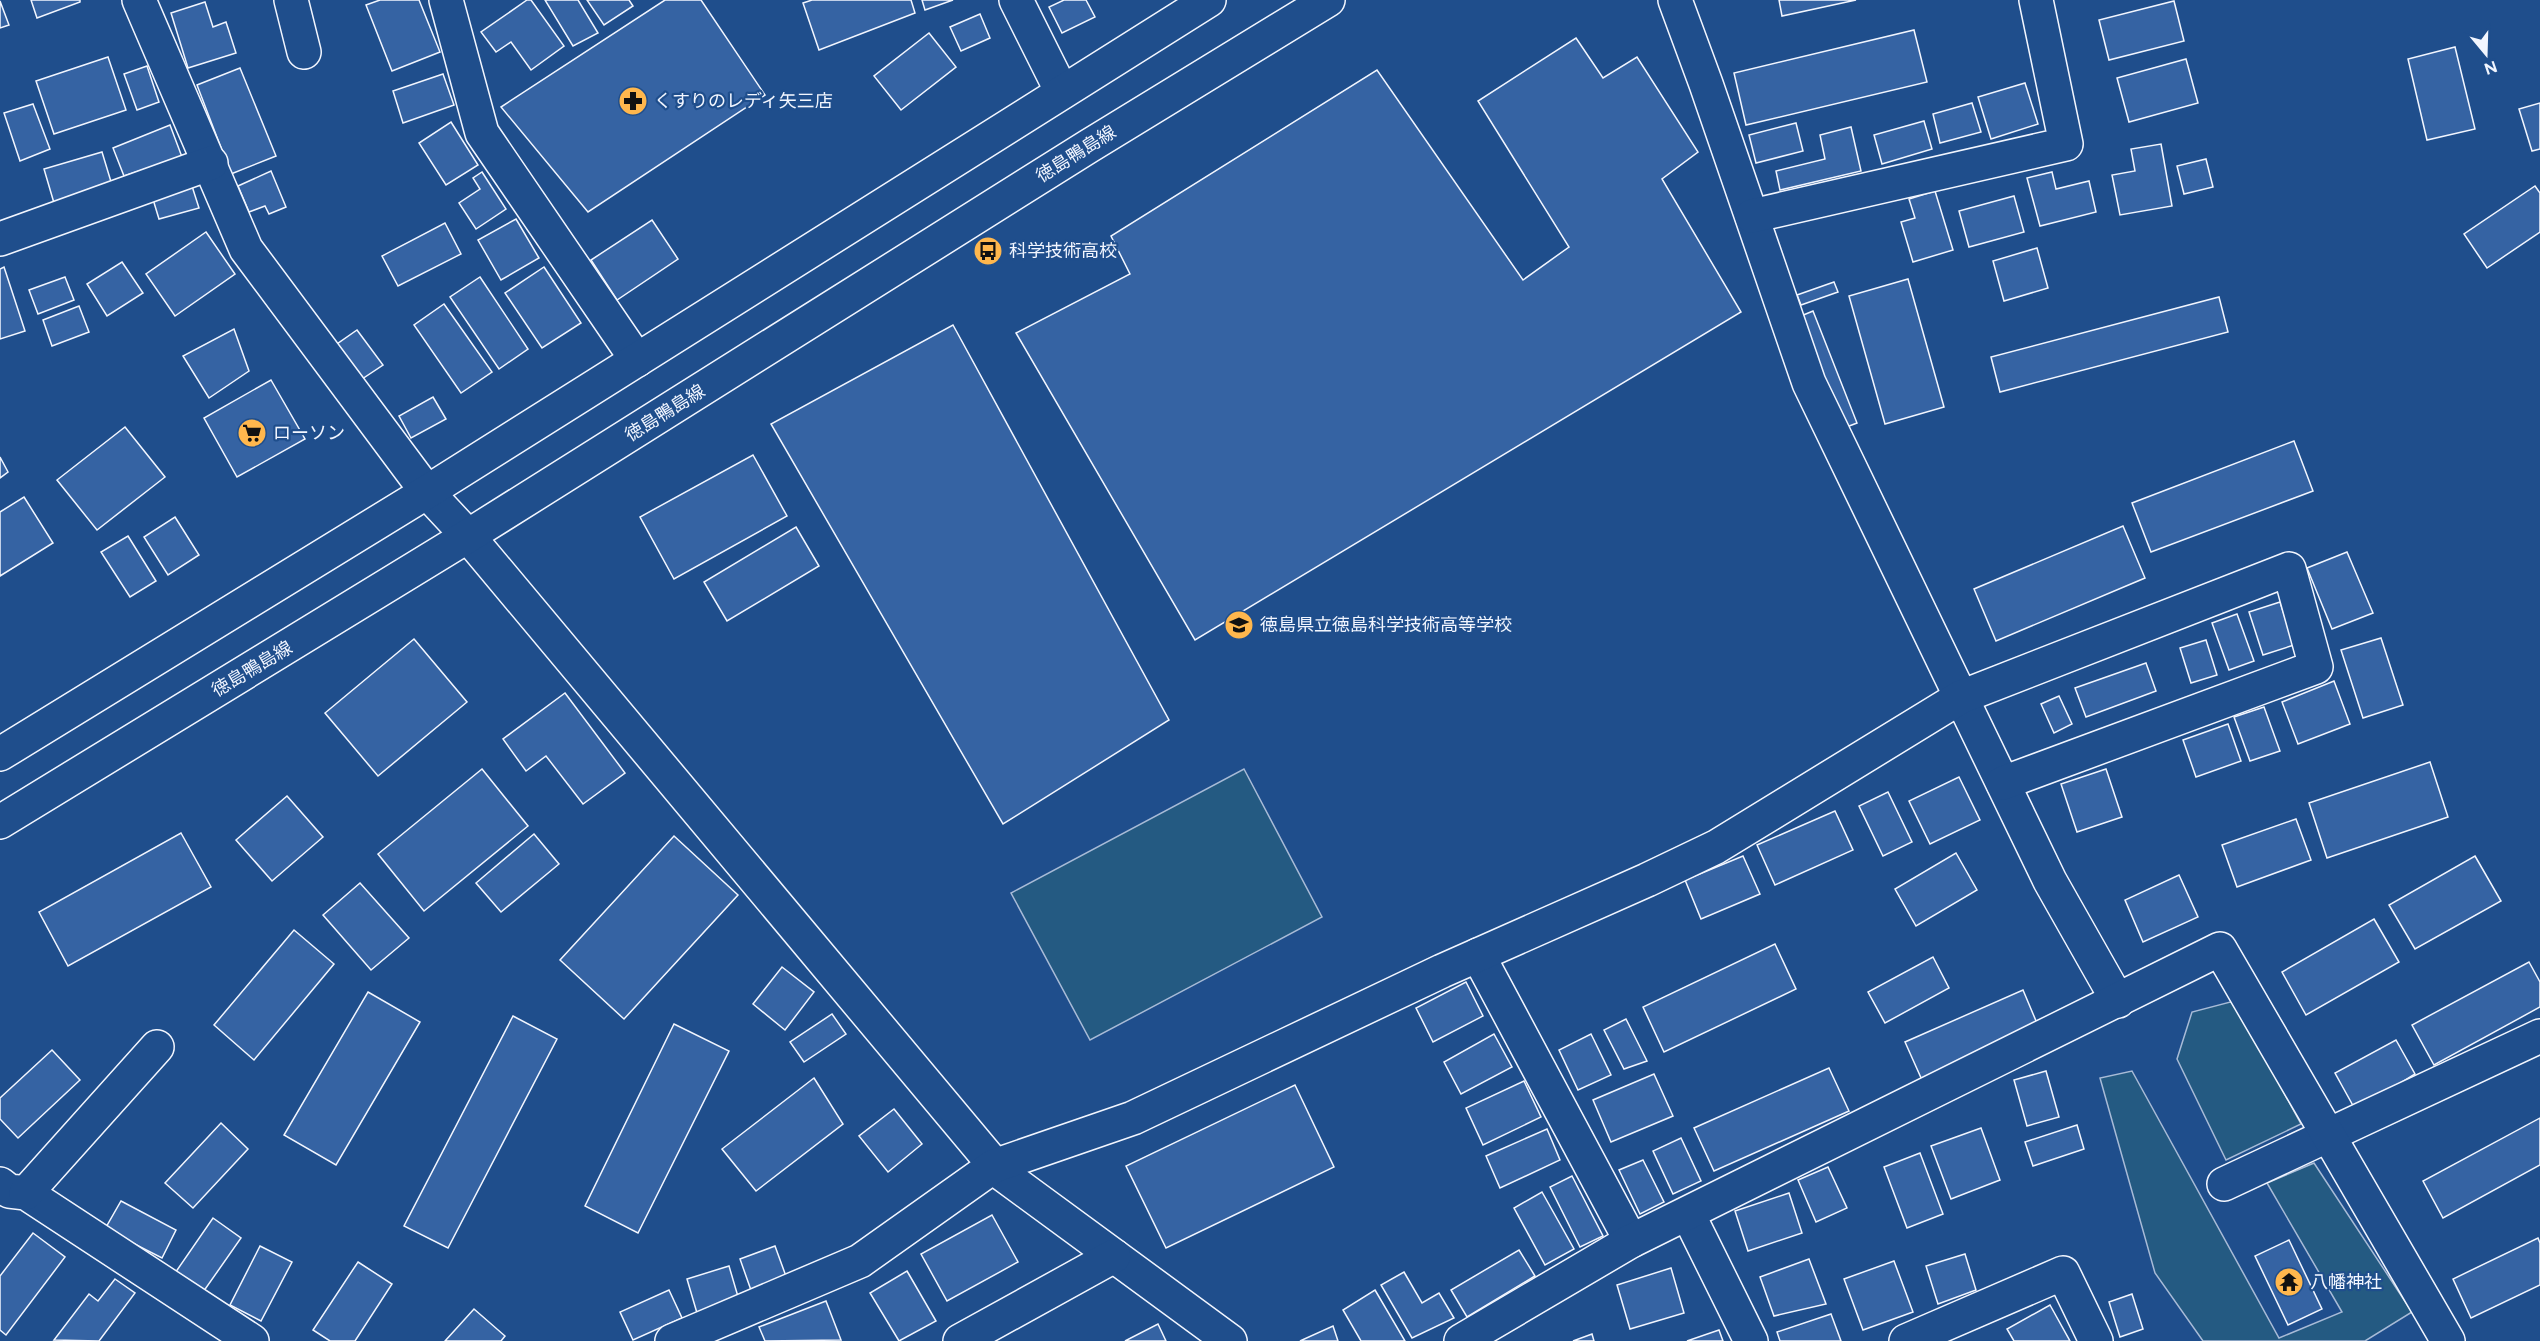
<svg xmlns="http://www.w3.org/2000/svg" width="2540" height="1341" font-family="Figtree,'Noto Sans JP',sans-serif">
  <style>
    .green { fill: #245a82; stroke: #a8bbd7; stroke-width: 1.5 }
    .building { fill: #3563a3; stroke: #f2f6ff; stroke-width: 1.5 }
    .lines { fill: none; stroke-linecap: round; stroke-linejoin: round }
    .minor-casing { stroke: #f2f6ff; stroke-width: 36 }
    .major-casing { stroke: #f2f6ff; stroke-width: 36 }
    .minor { stroke: #1f4e8c; stroke-width: 33 }
    .major { stroke: #1f4e8c; stroke-width: 33 }
    .labels { text-anchor: middle; dominant-baseline: central; stroke-width: 4.5; stroke-linejoin: round; paint-order: stroke }
    .poi-label { font-size: 18px; fill: #f2f6ff; stroke: #1f4e8c; text-anchor: start }
    .street-label { font-size: 18px; fill: #f2f6ff; stroke: #1f4e8c }
  </style>
  <rect width="100%" height="100%" fill="#1f4e8c"/>
  <!-- green -->
  <g class="green">
    <polygon points="1244,769 1322,917 1090,1040 1011,893"/>
    <polygon points="2234,1001 2301,1124 2226,1160 2177,1059 2192,1012"/>
    <polygon points="2132,1071 2279,1338 2342,1312 2267,1183 2314,1163 2412,1312 2365,1341 2203,1341 2155,1273 2100,1078"/>
  </g>
  <!-- building -->
  <g class="building">
    <polygon points="31,0 80,0 80,2 37,18"/>
    <polygon points="380,0 419,0 440,52 392,71 366,5"/>
    <polygon points="527,0 531,0 564,46 531,70 511,42 496,52 481,32"/>
    <polygon points="545,0 578,0 598,33 573,46"/>
    <polygon points="587,0 629,0 633,6 604,25"/>
    <polygon points="665,0 701,0 765,95 588,212 501,107"/>
    <polygon points="812,0 911,0 915,13 819,50 803,3"/>
    <polygon points="922,0 953,0 925,10"/>
    <polygon points="1064,0 1086,0 1095,17 1062,33 1049,7"/>
    <polygon points="1779,0 1856,0 1782,16"/>
    <polygon points="0,1 9,25 0,28"/>
    <polygon points="2174,1 2184,41 2109,60 2099,20"/>
    <polygon points="205,2 213,27 226,22 236,53 188,68 171,13"/>
    <polygon points="980,14 990,38 961,51 950,27"/>
    <polygon points="1914,30 1927,82 1746,125 1734,73"/>
    <polygon points="929,33 956,67 901,110 874,76"/>
    <polygon points="1576,38 1603,78 1637,57 1698,152 1662,179 1741,312 1195,640 1016,333 1130,274 1111,236 1377,70 1523,280 1569,247 1478,101"/>
    <polygon points="2455,47 2475,129 2427,140 2408,59"/>
    <polygon points="108,57 126,110 54,134 36,81"/>
    <polygon points="2186,59 2198,103 2129,122 2117,78"/>
    <polygon points="147,66 159,102 137,110 124,74"/>
    <polygon points="240,68 276,156 231,174 197,85"/>
    <polygon points="443,74 454,105 403,123 393,91"/>
    <polygon points="2025,83 2038,124 1991,139 1978,97"/>
    <polygon points="1972,103 1981,132 1940,143 1933,114"/>
    <polygon points="2540,103 2540,149 2532,151 2519,109"/>
    <polygon points="33,104 50,149 20,161 4,113"/>
    <polygon points="1924,121 1932,149 1882,164 1874,135"/>
    <polygon points="451,122 478,165 446,185 419,143"/>
    <polygon points="1796,123 1803,151 1756,163 1749,135"/>
    <polygon points="170,125 182,157 124,176 113,148"/>
    <polygon points="1851,127 1861,171 1780,190 1776,171 1825,159 1820,135"/>
    <polygon points="2161,144 2172,206 2120,215 2112,175 2135,171 2131,149"/>
    <polygon points="102,152 112,185 54,203 44,169"/>
    <polygon points="2206,159 2213,187 2184,194 2177,166"/>
    <polygon points="271,171 286,207 269,214 265,206 249,212 238,186"/>
    <polygon points="482,172 506,209 476,229 459,203 480,189 473,178"/>
    <polygon points="2052,172 2056,189 2089,181 2096,212 2040,226 2027,178"/>
    <polygon points="191,183 199,208 159,219 152,196"/>
    <polygon points="2535,186 2540,193 2540,232 2487,268 2464,234"/>
    <polygon points="1935,191 1953,250 1913,262 1901,222 1915,218 1909,199"/>
    <polygon points="2014,196 2024,232 1969,247 1959,211"/>
    <polygon points="516,219 539,258 501,280 478,240"/>
    <polygon points="652,220 678,259 617,300 591,260"/>
    <polygon points="445,223 461,254 398,286 382,256"/>
    <polygon points="206,232 235,274 175,316 146,274"/>
    <polygon points="2037,248 2048,288 2004,301 1993,261"/>
    <polygon points="122,262 143,293 107,316 87,284"/>
    <polygon points="4,267 25,331 0,339 0,269"/>
    <polygon points="544,267 581,323 542,348 505,293"/>
    <polygon points="65,277 74,300 38,314 29,290"/>
    <polygon points="480,277 528,349 499,369 450,297"/>
    <polygon points="1908,279 1944,407 1885,424 1849,296"/>
    <polygon points="1834,282 1838,292 1801,305 1797,295"/>
    <polygon points="2219,297 2228,332 2000,392 1991,357"/>
    <polygon points="444,304 492,372 461,393 414,325"/>
    <polygon points="79,306 89,332 52,346 43,320"/>
    <polygon points="1813,311 1857,423 1844,428 1801,316"/>
    <polygon points="953,325 1169,720 1003,824 771,424"/>
    <polygon points="234,329 249,371 209,398 183,356"/>
    <polygon points="357,330 383,365 362,379 337,344"/>
    <polygon points="271,380 305,439 237,477 204,418"/>
    <polygon points="433,397 446,419 411,438 399,416"/>
    <polygon points="125,427 165,477 97,530 57,480"/>
    <polygon points="2294,441 2313,491 2151,552 2132,503"/>
    <polygon points="753,455 787,516 674,579 640,517"/>
    <polygon points="0,457 8,472 0,478"/>
    <polygon points="24,497 53,543 0,576 0,512"/>
    <polygon points="175,517 199,555 168,575 144,537"/>
    <polygon points="2123,526 2145,578 1996,641 1974,589"/>
    <polygon points="796,527 819,566 727,621 704,582"/>
    <polygon points="128,536 156,581 130,597 101,552"/>
    <polygon points="2347,552 2373,613 2332,629 2307,568"/>
    <polygon points="2280,602 2294,645 2263,655 2249,612"/>
    <polygon points="2237,614 2254,661 2229,670 2212,623"/>
    <polygon points="2381,638 2403,705 2363,718 2341,650"/>
    <polygon points="414,639 467,702 378,776 325,713"/>
    <polygon points="2206,640 2217,675 2191,683 2180,648"/>
    <polygon points="2146,663 2156,691 2086,717 2075,688"/>
    <polygon points="2334,681 2350,724 2298,744 2282,702"/>
    <polygon points="565,693 625,773 583,804 546,756 526,771 503,739"/>
    <polygon points="2059,696 2072,724 2054,733 2041,704"/>
    <polygon points="2264,707 2280,751 2250,761 2234,717"/>
    <polygon points="2228,724 2241,761 2196,777 2183,740"/>
    <polygon points="2430,762 2448,817 2327,858 2309,803"/>
    <polygon points="482,769 528,826 424,911 378,854"/>
    <polygon points="2106,769 2122,817 2077,832 2061,784"/>
    <polygon points="1959,777 1980,820 1930,844 1909,801"/>
    <polygon points="1888,792 1912,842 1883,856 1859,806"/>
    <polygon points="287,796 323,837 272,881 236,840"/>
    <polygon points="1835,811 1853,850 1775,885 1757,845"/>
    <polygon points="2296,819 2311,860 2237,887 2222,845"/>
    <polygon points="181,833 211,887 68,966 39,912"/>
    <polygon points="534,834 559,864 501,912 476,883"/>
    <polygon points="674,836 738,895 624,1019 560,960"/>
    <polygon points="1956,853 1977,890 1916,926 1895,889"/>
    <polygon points="1743,856 1760,894 1701,919 1685,880"/>
    <polygon points="2475,856 2501,901 2415,949 2389,905"/>
    <polygon points="2179,875 2198,917 2143,942 2125,900"/>
    <polygon points="360,883 409,938 371,970 323,915"/>
    <polygon points="2374,919 2399,962 2306,1015 2282,972"/>
    <polygon points="294,930 334,964 254,1060 214,1025"/>
    <polygon points="1775,944 1796,989 1664,1052 1643,1007"/>
    <polygon points="1933,957 1949,988 1885,1023 1868,992"/>
    <polygon points="2529,962 2540,982 2540,1007 2434,1065 2412,1025"/>
    <polygon points="782,967 814,992 785,1030 753,1004"/>
    <polygon points="1466,982 1483,1016 1433,1042 1416,1008"/>
    <polygon points="2023,990 2039,1028 1922,1080 1905,1042"/>
    <polygon points="368,992 420,1022 336,1165 284,1135"/>
    <polygon points="832,1014 846,1034 804,1062 790,1042"/>
    <polygon points="513,1016 557,1039 448,1248 404,1226"/>
    <polygon points="1626,1019 1647,1061 1624,1069 1604,1030"/>
    <polygon points="674,1024 729,1051 638,1233 585,1206"/>
    <polygon points="1494,1034 1512,1067 1461,1094 1444,1062"/>
    <polygon points="1591,1034 1611,1075 1578,1090 1559,1050"/>
    <polygon points="2396,1040 2415,1074 2356,1111 2335,1073"/>
    <polygon points="52,1050 80,1080 18,1138 0,1119 0,1098"/>
    <polygon points="1829,1068 1849,1111 1714,1171 1694,1128"/>
    <polygon points="2046,1071 2059,1117 2027,1126 2014,1080"/>
    <polygon points="1654,1074 1673,1116 1611,1142 1593,1100"/>
    <polygon points="814,1078 843,1124 756,1191 722,1149"/>
    <polygon points="1524,1081 1541,1117 1483,1145 1466,1108"/>
    <polygon points="1295,1085 1334,1167 1166,1248 1126,1166"/>
    <polygon points="894,1109 922,1144 888,1172 859,1136"/>
    <polygon points="2540,1118 2540,1165 2443,1218 2423,1181"/>
    <polygon points="221,1123 248,1149 193,1208 165,1183"/>
    <polygon points="2077,1125 2084,1149 2033,1166 2025,1142"/>
    <polygon points="1981,1128 2000,1180 1951,1199 1931,1146"/>
    <polygon points="1547,1129 1560,1160 1500,1188 1486,1156"/>
    <polygon points="1681,1138 1701,1181 1673,1194 1653,1151"/>
    <polygon points="1920,1153 1943,1214 1907,1228 1884,1167"/>
    <polygon points="1643,1160 1664,1202 1640,1214 1619,1170"/>
    <polygon points="1828,1167 1847,1208 1816,1222 1798,1180"/>
    <polygon points="1572,1176 1603,1236 1580,1247 1550,1187"/>
    <polygon points="1542,1192 1574,1249 1545,1265 1514,1208"/>
    <polygon points="1789,1193 1802,1233 1748,1251 1735,1211"/>
    <polygon points="121,1201 176,1230 162,1258 105,1229"/>
    <polygon points="992,1215 1018,1262 947,1301 921,1254"/>
    <polygon points="213,1218 241,1238 201,1295 173,1276"/>
    <polygon points="33,1233 65,1257 6,1335 0,1330 0,1276"/>
    <polygon points="2538,1238 2540,1243 2540,1285 2471,1318 2453,1279"/>
    <polygon points="2289,1240 2322,1309 2288,1325 2255,1256"/>
    <polygon points="260,1246 292,1262 261,1321 230,1305"/>
    <polygon points="775,1246 787,1279 752,1293 740,1259"/>
    <polygon points="1519,1250 1535,1276 1467,1317 1451,1290"/>
    <polygon points="1965,1254 1976,1290 1938,1304 1926,1266"/>
    <polygon points="1809,1259 1826,1304 1774,1316 1760,1277"/>
    <polygon points="1894,1261 1913,1312 1863,1330 1844,1279"/>
    <polygon points="358,1262 392,1284 355,1341 330,1341 313,1330"/>
    <polygon points="729,1266 739,1300 697,1313 687,1279"/>
    <polygon points="1671,1268 1684,1313 1630,1329 1617,1285"/>
    <polygon points="907,1271 936,1321 899,1341 870,1293"/>
    <polygon points="1404,1272 1422,1303 1439,1293 1454,1318 1412,1338 1381,1285"/>
    <polygon points="115,1279 135,1293 99,1341 54,1340 89,1294 98,1301"/>
    <polygon points="669,1290 682,1318 633,1340 620,1312"/>
    <polygon points="1375,1290 1405,1341 1361,1341 1343,1310"/>
    <polygon points="2132,1294 2143,1329 2120,1337 2109,1302"/>
    <polygon points="826,1301 841,1340 765,1341 759,1327"/>
    <polygon points="2050,1305 2070,1341 2014,1341 2007,1329"/>
    <polygon points="474,1309 505,1336 501,1341 445,1341"/>
    <polygon points="1831,1314 1841,1341 1780,1341 1777,1332"/>
    <polygon points="1158,1324 1166,1341 1125,1341"/>
    <polygon points="1333,1326 1338,1341 1300,1341"/>
    <polygon points="1719,1330 1723,1341 1687,1341"/>
    <polygon points="1592,1334 1594,1341 1573,1341"/>
  </g>
  <g class="lines">
    <!-- minor casing -->
    <g class="minor-casing">
      <g id="minor">
        <polyline points="139,0 246,249 427,492 468,536 1001,1173 1230,1341"/>
        <polyline points="291,0 304,52"/>
        <polyline points="446,0 482,133 637,360"/>
        <polyline points="1016,0 1062,92"/>
        <polyline points="1675,0 1706,84 1809,383 2050,881 2118,1001"/>
        <polyline points="1752,216 2066,144 2036,0"/>
        <polyline points="0,239 211,163"/>
        <polyline points="1478,955 1631,1241"/>
        <polyline points="0,1184 9,1191 26,1193 252,1341"/>
        <polyline points="2224,1184 2540,1036"/>
        <polyline points="26,1193 157,1047"/>
        <polyline points="1688,1214 1751,1341"/>
        <polyline points="672,1341 860,1261 994,1166 1133,1118 1442,971 1647,880 1716,847 1961,697 2289,569 2316,667 2003,783"/>
        <polyline points="960,1341 1114,1256"/>
        <polyline points="1461,1341 1631,1241 2220,949 2448,1341"/>
        <polyline points="1906,1341 2063,1273 2096,1341"/>
      </g>
    </g>
    <!-- major casing -->
    <g class="major-casing">
      <g id="major">
        <polyline points="0,754 427,492 1209,0"/>
        <polyline points="0,822 468,536 1089,146 1328,0"/>
      </g>
    </g>
    <!-- minor -->
    <use href="#minor" class="minor"/>
    <!-- major -->
    <use href="#major" class="major"/>
  </g>
  <!-- icons -->
  <defs>
    <g id="pharmacy-disc" transform="scale(1.5)"><circle r="9.5" fill="#ffb74d" stroke="#1f4e8c"/><path d="M-2-6h4v4h4v4h-4v4h-4v-4h-4v-4h4Z" fill="#111"/></g>
    <g id="bus-disc" transform="scale(1.5)"><circle r="9.5" fill="#ffb74d" stroke="#1f4e8c"/><path d="M-5-6H5V4H4V6H2V4H-2V6H-4V4H-5ZM-3.5-4V0h7V-4ZM-3.5 1.2v1.5H-2V1.2ZM2 1.2v1.5H3.5V1.2Z" fill="#111"/></g>
    <g id="supermarket-disc" transform="scale(1.5)"><circle r="9.5" fill="#ffb74d" stroke="#1f4e8c"/><path d="M-6-5.5h2.5l.6 2H6L4.5 2H-2.5L-4.4-4H-6ZM-1.5 3.2a1.3 1.3 0 1 0 .1 0ZM3 3.2a1.3 1.3 0 1 0 .1 0Z" fill="#111"/></g>
    <g id="school-disc" transform="scale(1.5)"><circle r="9.5" fill="#ffb74d" stroke="#1f4e8c"/><path d="M0-5L7-2L0 1L-7-2ZM-4 1L0 2.5L4 1V4Q0 6-4 4Z" fill="#111"/></g>
    <g id="temple-disc" transform="scale(1.5)"><circle r="9.5" fill="#ffb74d" stroke="#1f4e8c"/><path d="M0-6L5-2H3V0L6.5 2.5H4V6H1.5V3h-3V6H-4V2.5H-6.5L-3 0V-2H-5Z" fill="#111"/></g>
  </defs>
  <g fill-rule="evenodd">
    <use href="#pharmacy-disc" x="633" y="101"/>
    <use href="#bus-disc" x="988" y="251"/>
    <use href="#supermarket-disc" x="252" y="433"/>
    <use href="#school-disc" x="1239" y="625"/>
    <use href="#temple-disc" x="2289" y="1282"/>
  </g>
  <g class="labels">
    <!-- poi labels -->
    <g class="poi-label">
      <text x="654" y="101">くすりのレディ矢三店</text>
      <text x="1009" y="251">科学技術高校</text>
      <text x="273" y="433">ローソン</text>
      <text x="1260" y="625">徳島県立徳島科学技術高等学校</text>
      <text x="2310" y="1282">八幡神社</text>
    </g>
    <!-- street labels -->
    <g class="street-label">
      <text transform="translate(1076 154) rotate(-32)">徳島鴨島線</text>
      <text transform="translate(665 413) rotate(-32)">徳島鴨島線</text>
      <text transform="translate(252 669) rotate(-31)">徳島鴨島線</text>
    </g>
  </g>
  <!-- north arrow -->
  <g transform="translate(2486 54) rotate(161)" stroke="#1f4e8c" stroke-width="4.5" paint-order="stroke">
  <path d="M0-4.5L10 22L0 15L-10 22Z" fill="#f2f6ff"/>
  <text y="-9" font-size="16" font-weight="bold" text-anchor="middle" fill="#f2f6ff">N</text>
  </g>
</svg>
